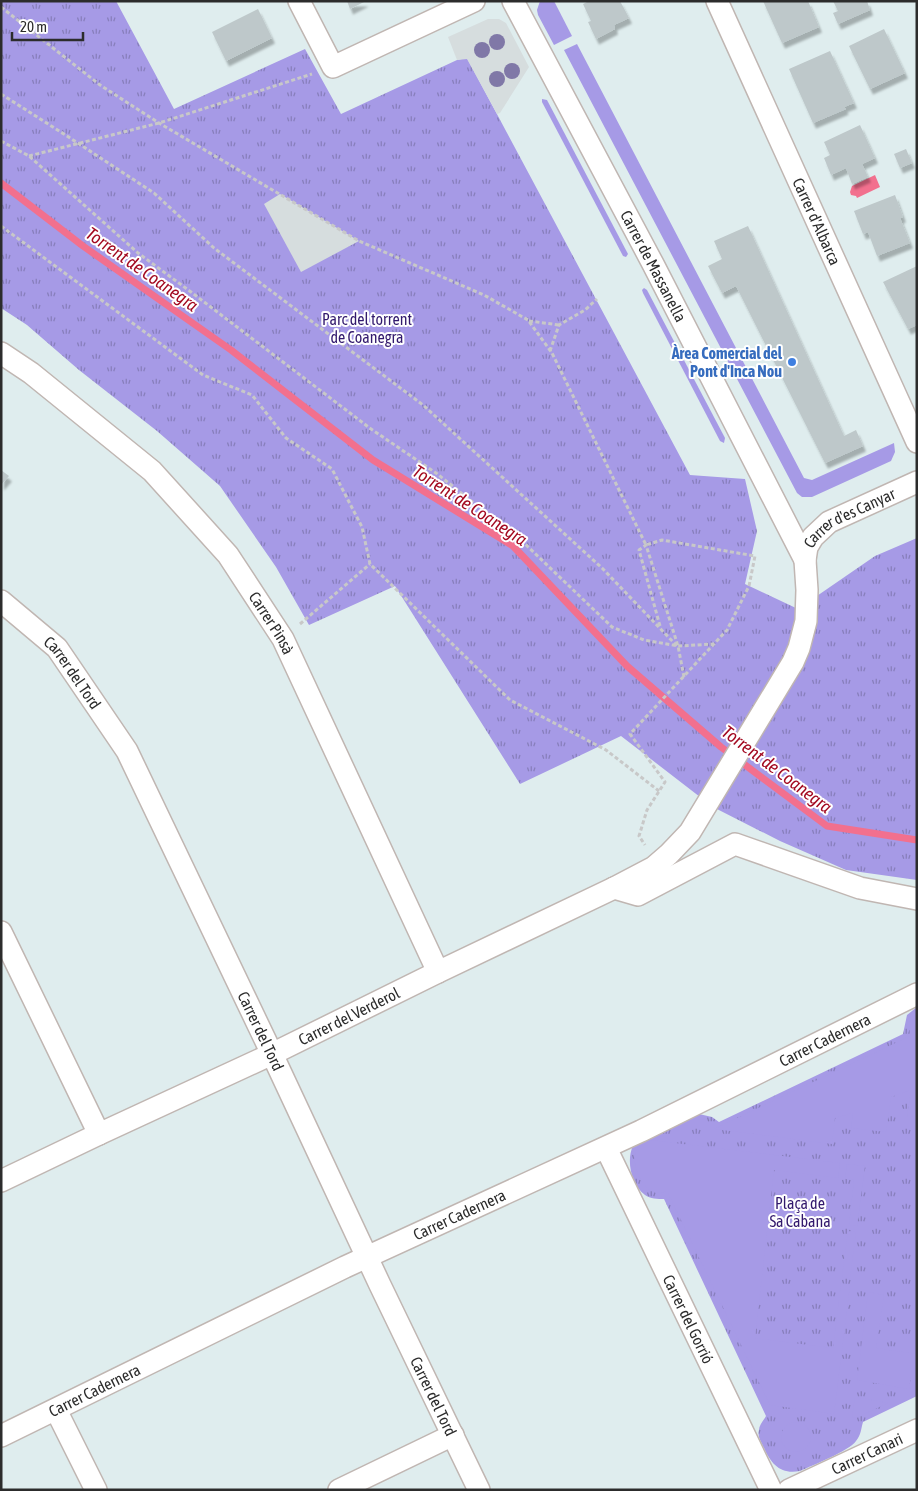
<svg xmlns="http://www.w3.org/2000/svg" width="918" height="1491" font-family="'Asap Condensed',sans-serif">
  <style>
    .park { fill: url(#park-tufts) }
    .garden { fill: #a69ae6 }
    .plaza { fill: #d6ddde }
    .water { fill: #f2708e }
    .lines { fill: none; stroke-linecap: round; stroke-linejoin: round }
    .stream { stroke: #f2708e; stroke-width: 7 }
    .building { fill: #bec8ca; filter: url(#shadow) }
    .street-casing { stroke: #c0b6b2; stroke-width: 24 }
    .path { stroke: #c8c8c8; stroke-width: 3; stroke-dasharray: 4 2.5; stroke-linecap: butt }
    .street { stroke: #fff; stroke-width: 21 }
    .tree { fill: #8078a7 }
    .shop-dot { fill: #3f7fe0; stroke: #fff; stroke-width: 2 }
    .labels { text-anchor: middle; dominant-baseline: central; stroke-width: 4; stroke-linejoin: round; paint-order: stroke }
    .street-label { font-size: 16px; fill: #2c2c2c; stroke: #fff }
    .park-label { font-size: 16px; fill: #32196d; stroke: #fff }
    .shop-label { font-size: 16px; font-weight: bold; fill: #366cbe; stroke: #fff; text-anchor: end }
    .water-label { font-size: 18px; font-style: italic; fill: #a30a21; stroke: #fff }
  </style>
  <defs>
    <pattern id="park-tufts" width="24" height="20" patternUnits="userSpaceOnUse" patternTransform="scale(1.25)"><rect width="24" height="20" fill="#a69ae6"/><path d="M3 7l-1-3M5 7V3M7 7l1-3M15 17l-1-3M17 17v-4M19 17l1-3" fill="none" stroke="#877ebb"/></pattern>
    <filter id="shadow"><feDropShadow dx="3" dy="5.5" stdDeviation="1" flood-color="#0004"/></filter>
  </defs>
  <rect width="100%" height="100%" fill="#dfedee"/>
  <!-- park -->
  <g class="park">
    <polygon points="1,1 116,1 174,109 305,49 341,114 457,60 467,58 690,475 745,479 757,531 745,584 798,609 875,556 917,538 917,880 846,870 780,841 713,807 621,736 520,784 395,586 309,625 276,567 220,486 157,431 79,370 27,325 1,308"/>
    <path d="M917,1007V1396L863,1422C861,1429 861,1435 856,1441C849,1451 813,1465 800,1471C781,1475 771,1464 764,1448C761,1442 757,1436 759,1430C759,1425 764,1420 766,1416L664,1199C658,1199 650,1199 645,1195C631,1185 626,1160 633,1146L699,1114L712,1117L719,1122L903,1034L907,1015Z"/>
  </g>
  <!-- garden -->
  <g class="garden">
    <polygon points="540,1 554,1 572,36 554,45 538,15 537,10"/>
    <polygon points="577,44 804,478 812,480 894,443 895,452 891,461 812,497 802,497 797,493 564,50"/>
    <polygon points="542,99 547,100 628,254 626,257 623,256 542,102"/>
    <polygon points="644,288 647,290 725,438 724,443 720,441 643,293 642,290"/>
    <polygon points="917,1013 917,1117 907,1116 911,1090 891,1097 886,1132 851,1128 853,1113 835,1118 832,1144 714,1129 910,1036 909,1023"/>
    <path d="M650,1140L840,1163L838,1178L774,1170L755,1338L833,1348L841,1283L850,1285L834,1414L770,1405L667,1191C662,1193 657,1194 652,1191C640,1186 630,1160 637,1149C640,1144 646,1142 650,1140Z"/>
    <polygon points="847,1164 865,1166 857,1226 849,1225 854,1180 845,1179"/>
    <polygon points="848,1231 856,1232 850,1278 842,1277"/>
    <polygon points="868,1292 884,1295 876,1348 917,1354 917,1370 912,1370 909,1389 857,1380"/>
    <polygon points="855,1397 888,1403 856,1418 852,1417"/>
    <circle cx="796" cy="1437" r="15"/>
  </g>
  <!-- plaza -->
  <g class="plaza">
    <polygon points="488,19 499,19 506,23 529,67 500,113 497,114 467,59 457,60 448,37"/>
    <polygon points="280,194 359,241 301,272 264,204"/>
  </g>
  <!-- water -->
  <polygon class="water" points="875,175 880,187 857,198 856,196 851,195 850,192 852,186"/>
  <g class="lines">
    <!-- stream -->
    <polyline class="stream" points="1,183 83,246 231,350 373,460 513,546 627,666 721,747 827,826 917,840"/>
  </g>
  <!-- building -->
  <g class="building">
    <polygon points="347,1 366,1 350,9"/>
    <polygon points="589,1 620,1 629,18 614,25 615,29 596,39 588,22 591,21 583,4"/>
    <polygon points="763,1 808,1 819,27 782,43"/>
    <polygon points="833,1 867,1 870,10 838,24 833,13 838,11"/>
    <polygon points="258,9 272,38 226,61 212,32"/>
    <polygon points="884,29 905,73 870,89 849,46"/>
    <polygon points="830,51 854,103 844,107 846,109 813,123 789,69"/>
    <polygon points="860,125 875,158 862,164 868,177 852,184 846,168 831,175 824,158 830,155 824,142"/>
    <polygon points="906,149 912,163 900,168 894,154"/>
    <polygon points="895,195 903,217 900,218 910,243 877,256 868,232 863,234 854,211"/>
    <polygon points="748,226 844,436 856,430 863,446 825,463 736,286 722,293 708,266 722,259 714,241"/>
    <polygon points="917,266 917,325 908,329 883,282"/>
    <polygon points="1,470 9,476 1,485"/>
  </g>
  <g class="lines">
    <!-- street casing -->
    <g class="street-casing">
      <g id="street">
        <polyline points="299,1 333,67 474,1"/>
        <path id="s1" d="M513,1L653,264L805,560"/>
        <path id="s2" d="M717,1L917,442"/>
        <path id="s3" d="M1,353L31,373L152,471L228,555L283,639L438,972"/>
        <path id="s4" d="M1,601L57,648L127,751L272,1054L380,1285L479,1490"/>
        <polyline points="614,888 638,895 735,844 860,888 917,899"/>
        <polyline points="1,932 99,1134"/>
        <path id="s5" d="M606,1148L771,1490"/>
        <path id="s6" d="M1,1181L99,1134L272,1054L438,972L614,888L654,867L669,854L690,832L793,662L799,648L806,621L807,590L805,560L807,547L813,537L829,522L917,482"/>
        <polyline points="56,1410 96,1490"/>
        <path id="s7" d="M1,1436L345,1267L641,1131L917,994"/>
        <polyline points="339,1490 453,1435"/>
        <path id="s8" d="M789,1490L917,1430"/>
      </g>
    </g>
    <!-- path -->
    <g class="path">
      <polyline points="1,7 100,85 159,123 359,241 484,295 528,320 552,353 646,545 662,540 755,556 749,586 727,630 630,734 665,782 647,810 639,836 645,845"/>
      <polyline points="1,94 67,136 154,193 214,248 423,405 602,568 677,646"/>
      <polyline points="1,141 29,156 138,253 191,292 371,429 436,473 523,542 612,627 644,640 678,646 714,644"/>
      <polyline points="29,156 159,123 312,74"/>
      <polyline points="1,226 203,375 252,395 286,438 332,469 362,527 370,564 510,700 606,750 659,791"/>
      <polyline points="529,321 559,325"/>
      <polyline points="550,351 559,325 585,310 597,299"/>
      <polyline points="300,624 370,564"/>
      <polyline points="660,626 639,550 646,545 678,646 684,677"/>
    </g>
    <!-- street -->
    <use href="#street" class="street"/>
  </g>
  <!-- trees -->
  <g class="tree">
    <circle cx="497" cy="42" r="8"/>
    <circle cx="482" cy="50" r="8"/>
    <circle cx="512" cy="71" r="8"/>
    <circle cx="497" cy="79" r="8"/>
  </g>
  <!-- markers -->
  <circle class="shop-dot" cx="792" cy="362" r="5"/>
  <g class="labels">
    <!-- street labels -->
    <g class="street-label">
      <text stroke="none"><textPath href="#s2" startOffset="242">Carrer d'Albarca</textPath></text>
      <text stroke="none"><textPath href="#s1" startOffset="300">Carrer de Massanella</textPath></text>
      <text stroke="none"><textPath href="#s6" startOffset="1144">Carrer d'es Canyar</textPath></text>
      <text stroke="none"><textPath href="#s3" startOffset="386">Carrer Pinsà</textPath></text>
      <text stroke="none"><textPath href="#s4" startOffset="102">Carrer del Tord</textPath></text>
      <text stroke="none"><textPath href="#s6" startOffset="385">Carrer del Verderol</textPath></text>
      <text stroke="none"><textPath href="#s4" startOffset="508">Carrer del Tord</textPath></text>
      <text stroke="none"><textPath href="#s7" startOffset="914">Carrer Cadernera</textPath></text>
      <text stroke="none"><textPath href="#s7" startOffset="509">Carrer Cadernera</textPath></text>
      <text stroke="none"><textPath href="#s5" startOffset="190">Carrer del Gorrió</textPath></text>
      <text stroke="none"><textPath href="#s7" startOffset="104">Carrer Cadernera</textPath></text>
      <text stroke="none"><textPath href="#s4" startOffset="912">Carrer del Tord</textPath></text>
      <text stroke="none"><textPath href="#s8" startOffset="86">Carrer Canari</textPath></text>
    </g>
    <!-- park labels -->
    <g class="park-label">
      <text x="367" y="319">Parc del torrent<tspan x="367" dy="18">de Coanegra</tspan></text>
      <text x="800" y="1203">Plaça de<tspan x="800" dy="18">Sa Cabana</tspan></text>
    </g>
    <!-- shop labels -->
    <g class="shop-label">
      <text x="782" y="353">Àrea Comercial del<tspan x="782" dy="18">Pont d'Inca Nou</tspan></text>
    </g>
    <!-- water labels -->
    <g class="water-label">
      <text transform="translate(142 269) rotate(35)">Torrent de Coanegra</text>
      <text transform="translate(470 505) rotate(33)">Torrent de Coanegra</text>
      <text transform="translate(777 769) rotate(37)">Torrent de Coanegra</text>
    </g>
  </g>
  <!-- border -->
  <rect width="918" height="1491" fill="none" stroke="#2c2c2c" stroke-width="5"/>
  <!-- scale -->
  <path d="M12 32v8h71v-8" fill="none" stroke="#2c2c2c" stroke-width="2.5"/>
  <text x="20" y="32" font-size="15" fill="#2c2c2c" stroke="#ffffff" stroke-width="4" paint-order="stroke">20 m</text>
</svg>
